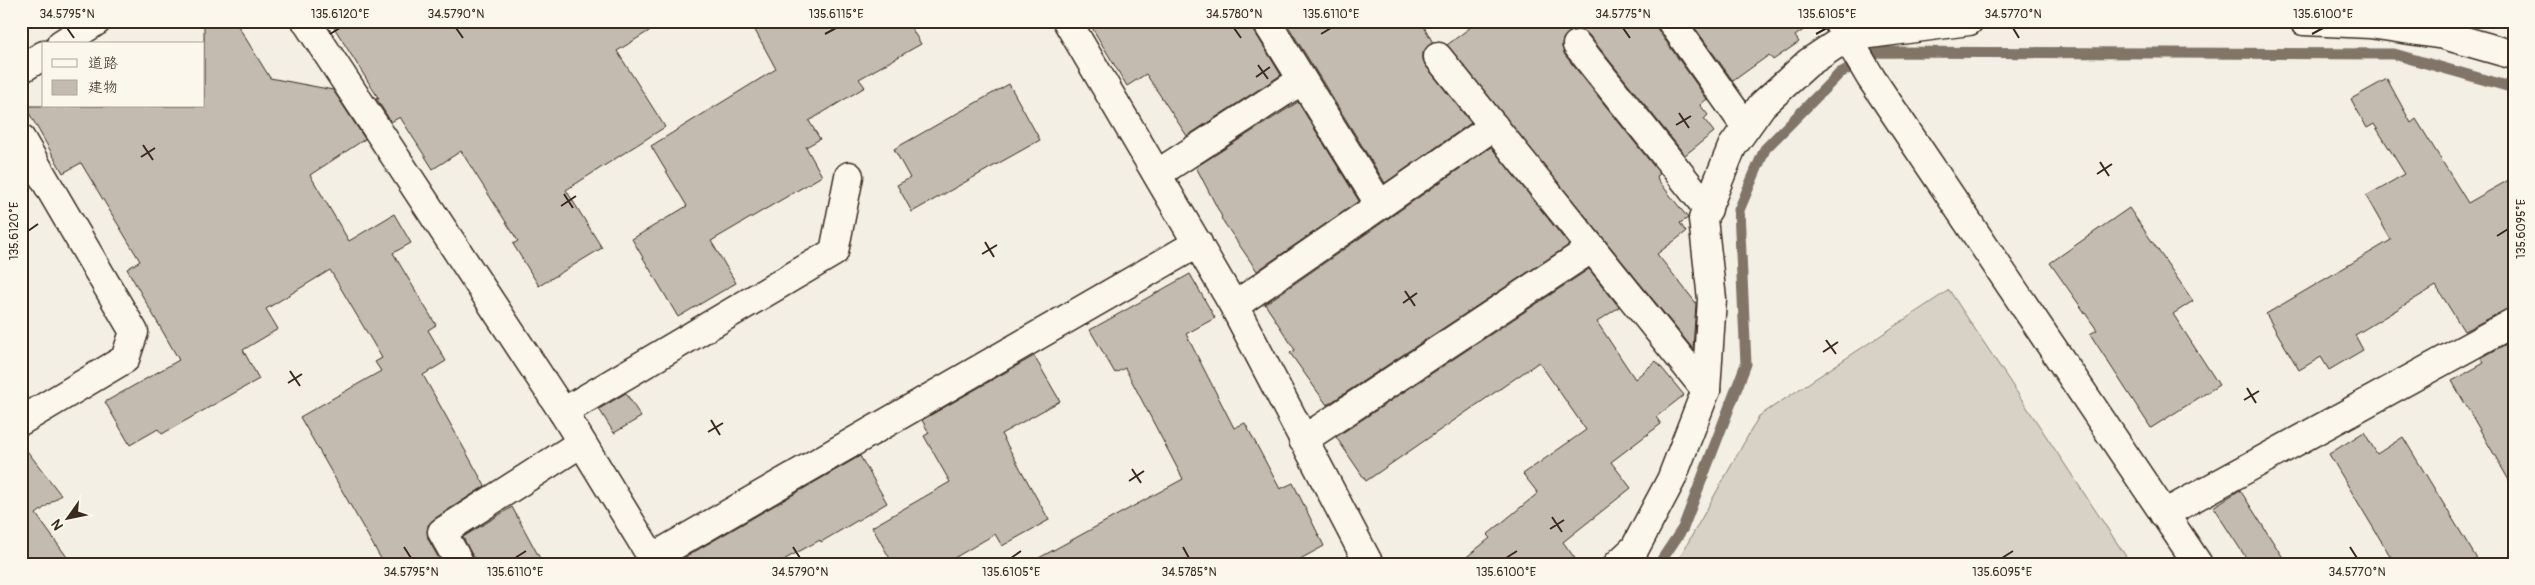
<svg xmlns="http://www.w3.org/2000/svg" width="2535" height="585" font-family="Pangolin,'Klee One',sans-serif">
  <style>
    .pitch { fill: #d8d1c6; stroke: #8a7e72 }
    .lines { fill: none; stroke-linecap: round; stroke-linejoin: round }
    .stream { stroke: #817468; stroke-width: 11 }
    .building { fill: #c3bbb0; stroke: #3b2a1e }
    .minor-casing { stroke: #3b2a1e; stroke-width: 31 }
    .minor { stroke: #fbf7ec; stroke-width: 28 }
    .ticks { fill: none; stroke: #3b2a1e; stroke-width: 2 }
    .neatline { fill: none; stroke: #3b2a1e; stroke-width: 2 }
    .ticks-label { font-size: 12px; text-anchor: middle; fill: #3b2a1e }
  </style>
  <rect width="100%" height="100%" fill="#f3efe4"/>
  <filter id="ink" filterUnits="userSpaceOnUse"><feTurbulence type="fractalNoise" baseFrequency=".02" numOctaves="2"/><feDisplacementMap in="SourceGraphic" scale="10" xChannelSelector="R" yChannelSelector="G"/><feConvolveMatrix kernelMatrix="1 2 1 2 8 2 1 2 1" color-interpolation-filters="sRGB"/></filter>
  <g filter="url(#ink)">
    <!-- pitch -->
    <polygon class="pitch" points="1949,290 2131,564 1676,564 1759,416"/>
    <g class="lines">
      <!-- stream -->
      <polyline class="stream" points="1659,564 1683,528 1746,364 1739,210 1765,149 1840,73 1879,52 2394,54 2514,88"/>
    </g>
    <!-- building -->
    <g class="building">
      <polygon points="204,21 235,21 270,78 333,90 365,139 310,175 349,241 394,214 411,243 393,253 436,325 428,330 446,361 423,375 485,486 434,519 428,525 428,539 442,564 384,564 300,417 381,371 375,362 382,358 330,270 266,309 278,329 243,350 259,379 162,434 158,429 130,445 105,402 179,360 127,269 140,261 81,163 63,173 25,106 204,106"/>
      <polygon points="330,21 665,21 617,51 665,127 566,190 602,248 539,286 513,244 518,241 461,151 433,169 400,117 391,122 376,98 379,99"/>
      <polygon points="750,21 907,21 921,44 859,79 865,87 809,121 820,139 806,147 822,176 711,241 736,283 678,317 632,239 687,206 651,146 776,69"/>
      <polygon points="1088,21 1250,21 1253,29 1281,75 1187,136 1146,74 1127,86"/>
      <polygon points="1285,21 1421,21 1433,43 1423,52 1423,59 1426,66 1471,123 1385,183"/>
      <polygon points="1479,21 1656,21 1658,30 1707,99 1700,105 1708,115 1704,119 1714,132 1685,155 1589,35 1583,31 1575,30 1568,33 1563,39 1562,47 1565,55 1660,174 1657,176 1658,180 1688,218 1680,223 1686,232 1657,254 1696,303 1693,349 1447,45"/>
      <polygon points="1690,21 1816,21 1795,36 1799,42 1773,60 1769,55 1733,81"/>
      <polygon points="2387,79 2411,123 2416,119 2468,203 2514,177 2514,306 2464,331 2436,286 2355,335 2363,350 2329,370 2321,357 2299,370 2266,314 2391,240 2366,196 2405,174 2374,124 2367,128 2351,99"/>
      <polygon points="1009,84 1040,140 912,212 897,185 910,178 894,149"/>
      <polygon points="1298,102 1359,201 1257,271 1221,218 1222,217 1196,167"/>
      <polygon points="1491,147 1569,245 1327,405 1290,353 1295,350 1265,304"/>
      <polygon points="2129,208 2193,301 2173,314 2219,385 2151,428 2090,334 2097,330 2050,263"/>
      <polygon points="1589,269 1619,307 1597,322 1635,379 1656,361 1684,395 1656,417 1661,424 1611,462 1631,488 1563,542 1579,564 1458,564 1490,538 1487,535 1538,493 1523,474 1586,430 1539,362 1366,481 1336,437"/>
      <polygon points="1190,274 1215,318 1186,334 1234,428 1245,423 1280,489 1293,483 1324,546 1291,564 1028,564 1183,479 1125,368 1115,373 1090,330"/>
      <polygon points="2506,344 2509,349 2514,346 2514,489 2452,381 2484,363 2481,358"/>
      <polygon points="1034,356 1060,401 1001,434 1049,520 1002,546 995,534 944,564 893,564 872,527 950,482 924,436 929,433 922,420"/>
      <polygon points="626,393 641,417 614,433 599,409"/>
      <polygon points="2364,432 2377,454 2403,437 2480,564 2395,564 2329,454"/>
      <polygon points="21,443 61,495 36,514 72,564 21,564"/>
      <polygon points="860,456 887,503 821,542 820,540 776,564 673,564"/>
      <polygon points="2240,490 2287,564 2250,564 2213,507"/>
      <polygon points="512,507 543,564 476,564 463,537"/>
    </g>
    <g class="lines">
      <!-- minor casing -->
      <g class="minor-casing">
        <g id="minor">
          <polyline points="306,21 563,412 656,564"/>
          <polyline points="1067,21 1234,306 1369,564"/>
          <polyline points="1266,21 1380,205"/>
          <polyline points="1671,21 1746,127"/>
          <polyline points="2304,21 2370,24 2444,35 2514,55"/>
          <polyline points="1839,24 1871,78 2198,564"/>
          <polyline points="61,44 97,21"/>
          <polyline points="1577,45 1708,209"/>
          <polyline points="1438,57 1706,390"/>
          <polyline points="21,69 44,55"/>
          <polyline points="21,139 134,332 125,359 21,421"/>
          <polyline points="1157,174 1302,80"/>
          <polyline points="1234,306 1494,126"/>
          <polyline points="563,412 834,252 849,176"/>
          <polyline points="1303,440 1592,248"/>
          <polyline points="2164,514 2514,322"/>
          <polyline points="652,558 1198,243"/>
          <polyline points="460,564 442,532 581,443"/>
          <polyline points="1618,564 1635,548 1671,480 1706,390 1712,299 1703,219 1732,147 1762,105 1808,63 1847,37 1969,21"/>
        </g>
      </g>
      <!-- minor -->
      <use href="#minor" class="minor"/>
    </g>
  </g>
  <!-- ticks -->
  <path class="ticks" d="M67,28L74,38M456,28L463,38M1234,28L1241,38M1623,28L1630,38M2013,28L2019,38M330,34L340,28M825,34L836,28M1321,34L1331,28M1816,34L1827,28M2312,34L2323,28M1258,65L1268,79M1256,77L1270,67M1679,113L1689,128M1676,125L1691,116M143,145L153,160M141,157L155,148M2100,162L2109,176M2097,174L2112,164M564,194L573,208M561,206L576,196M28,231L38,224M2497,236L2508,229M985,242L994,257M982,254L997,245M1405,291L1415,306M1403,303L1417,293M1826,340L1836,354M1823,352L1838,342M290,371L300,386M288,383L302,374M2247,388L2256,403M2244,400L2259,391M711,420L720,435M708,432L723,423M1132,469L1141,483M1129,481L1144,471M1552,517L1562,532M1550,529L1564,520M404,547L411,558M793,547L800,558M1183,547L1189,558M2350,547L2357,558M515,558L526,551M1011,558L1021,551M1506,558L1517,551M2002,558L2013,551"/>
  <!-- margin -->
  <rect width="2535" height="585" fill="none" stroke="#fbf7ec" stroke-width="55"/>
  <!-- legend -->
  <rect x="42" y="42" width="162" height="65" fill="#fbf7ec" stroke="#aea59a"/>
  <rect x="52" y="59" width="25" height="8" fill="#fbf7ec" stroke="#aea59a"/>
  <text x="88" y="68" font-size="15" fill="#3b2a1e">道路</text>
  <rect x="52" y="80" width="25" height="15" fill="#c3bbb0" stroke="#aea59a"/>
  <text x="88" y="92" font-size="15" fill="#3b2a1e">建物</text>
  <!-- north arrow -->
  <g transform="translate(68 518) rotate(237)" stroke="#fbf7ec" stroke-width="4" paint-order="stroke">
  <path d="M0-4L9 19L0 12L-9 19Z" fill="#3b2a1e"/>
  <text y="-8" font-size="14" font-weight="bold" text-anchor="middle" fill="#3b2a1e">N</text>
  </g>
  <rect x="28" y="28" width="2480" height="530" class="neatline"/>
  <g class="ticks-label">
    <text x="67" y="18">34.5795°N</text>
    <text x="340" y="18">135.6120°E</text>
    <text x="456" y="18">34.5790°N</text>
    <text x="836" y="18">135.6115°E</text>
    <text x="1234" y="18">34.5780°N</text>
    <text x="1331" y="18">135.6110°E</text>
    <text x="1623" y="18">34.5775°N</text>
    <text x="1827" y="18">135.6105°E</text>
    <text x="2013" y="18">34.5770°N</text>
    <text x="2323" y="18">135.6100°E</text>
    <text transform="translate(2521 229) rotate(-90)" y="4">135.6095°E</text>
    <text transform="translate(14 231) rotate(-90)" y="4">135.6120°E</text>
    <text x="411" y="576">34.5795°N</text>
    <text x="515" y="576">135.6110°E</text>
    <text x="800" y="576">34.5790°N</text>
    <text x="1011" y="576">135.6105°E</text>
    <text x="1189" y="576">34.5785°N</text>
    <text x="1506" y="576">135.6100°E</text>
    <text x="2002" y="576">135.6095°E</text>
    <text x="2357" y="576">34.5770°N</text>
  </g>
</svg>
